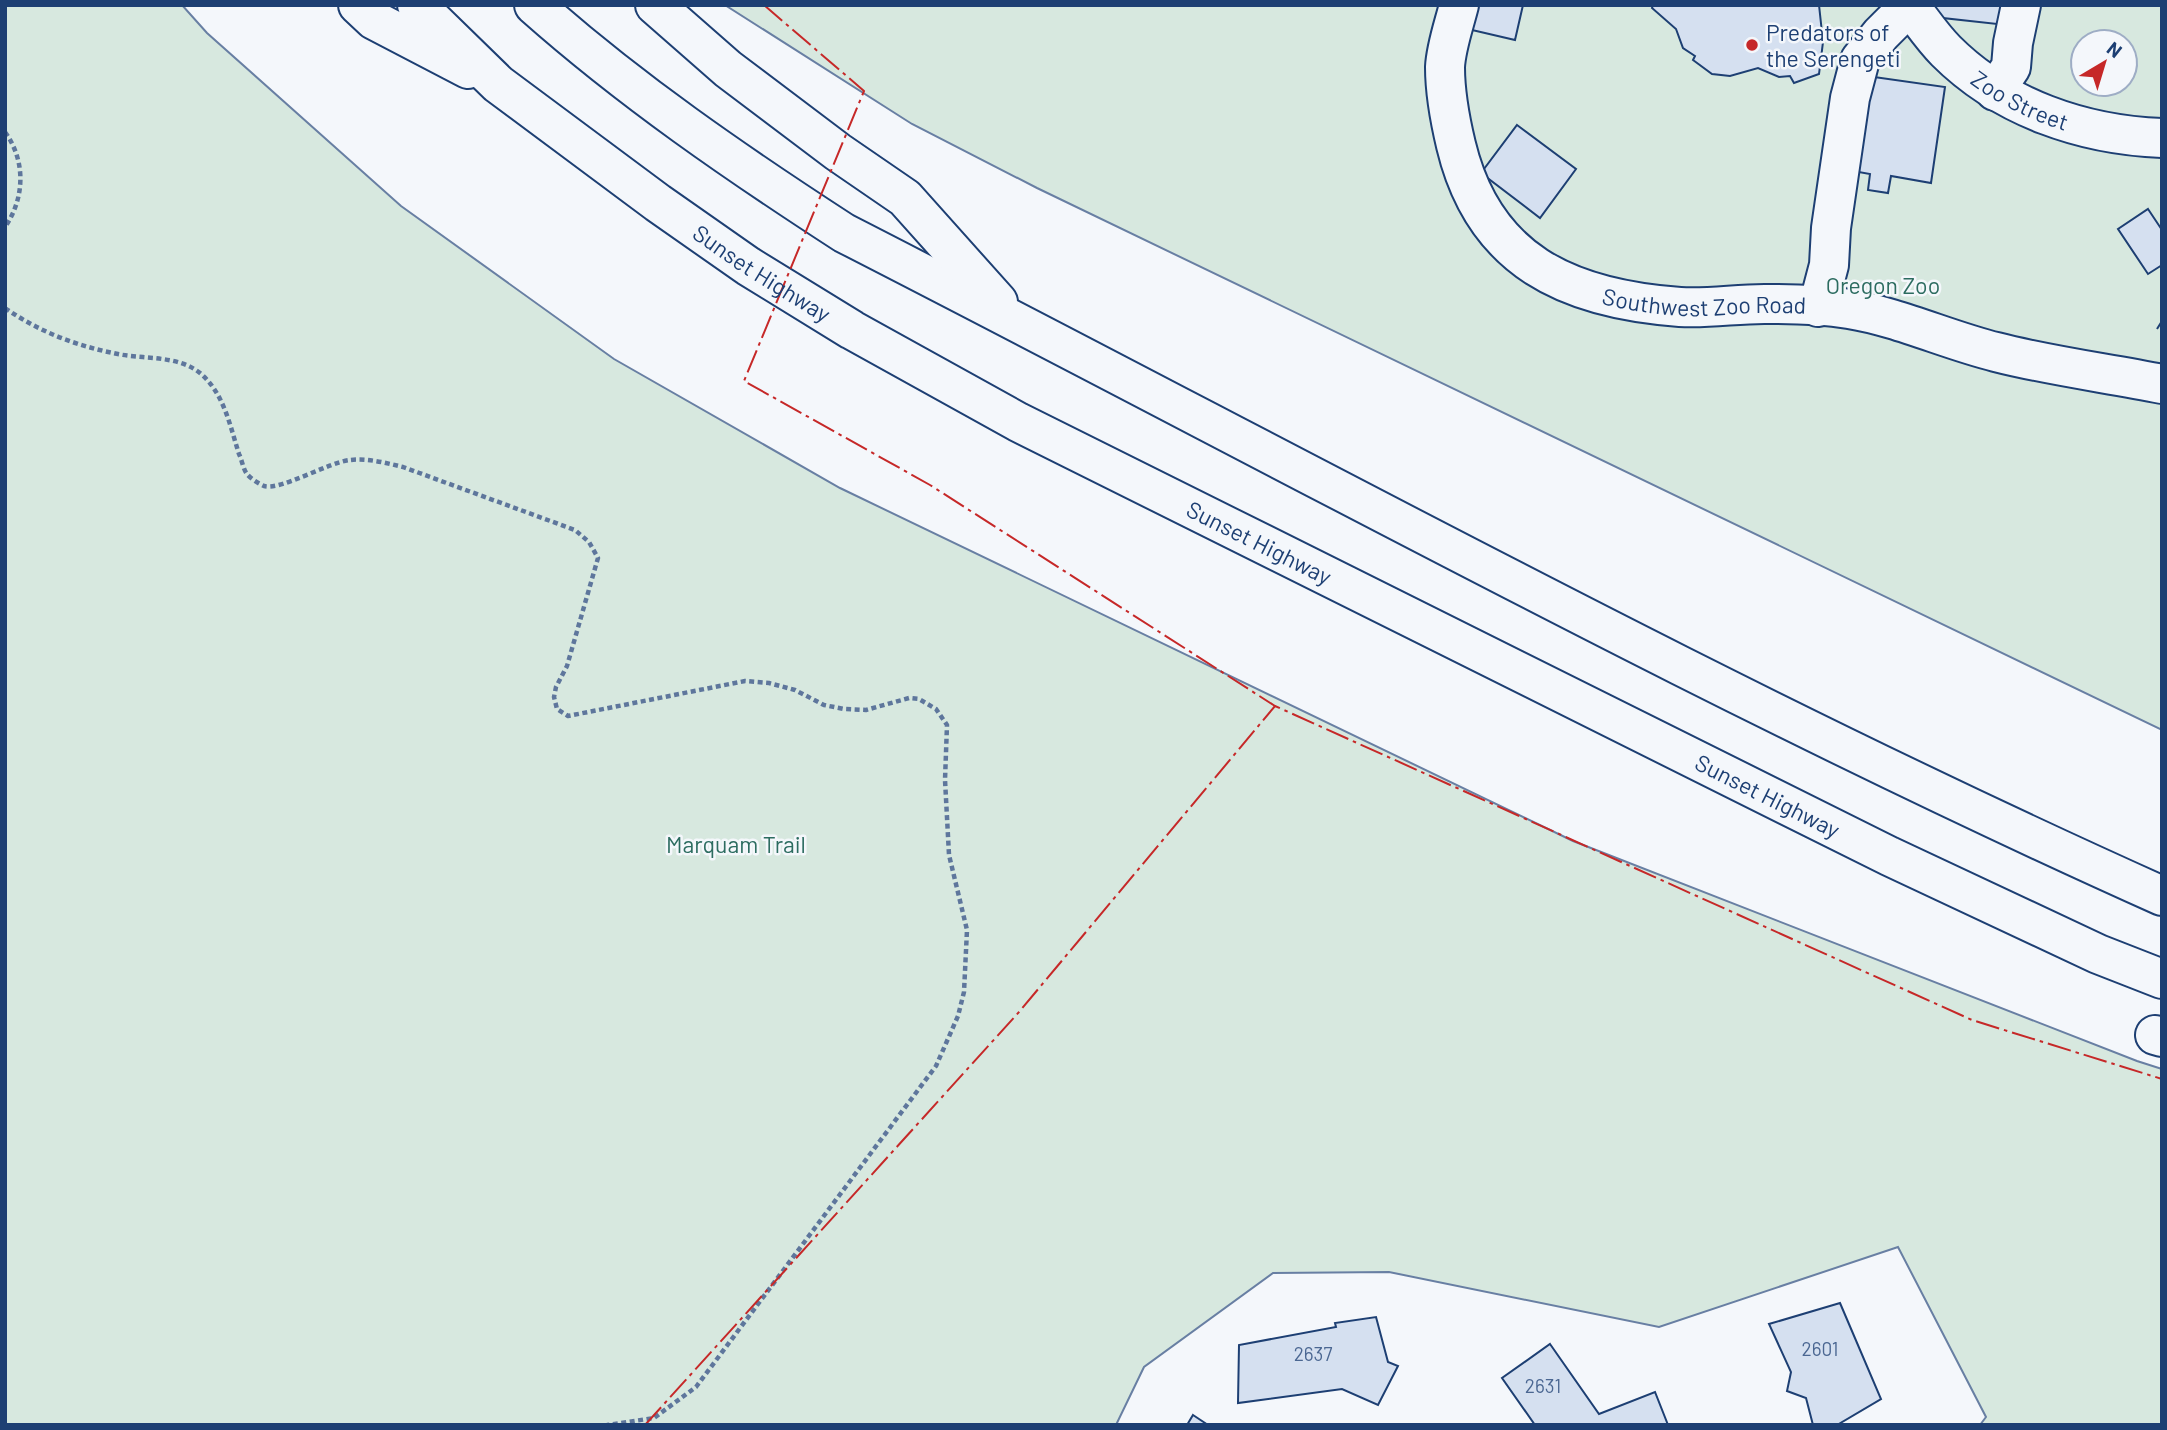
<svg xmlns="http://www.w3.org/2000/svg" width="2167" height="1430" font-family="Barlow,sans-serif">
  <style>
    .green { fill: #d7e8df; stroke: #687fa3; stroke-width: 2; fill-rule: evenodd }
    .building { fill: #d5e0f0; stroke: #1d3f73; stroke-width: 2 }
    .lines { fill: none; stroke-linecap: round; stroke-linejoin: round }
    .minor-casing { stroke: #1d3f73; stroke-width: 42 }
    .highway-casing { stroke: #1d3f73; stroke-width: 42 }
    .path { stroke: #5e769c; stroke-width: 4.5; stroke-dasharray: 5 3.5; stroke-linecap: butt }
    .minor { stroke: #f4f7fb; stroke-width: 38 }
    .highway { stroke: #f4f7fb; stroke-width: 38 }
    .fence { stroke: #1d3f73; stroke-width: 2; stroke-dasharray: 9 3.5; stroke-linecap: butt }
    .power { stroke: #c62828; stroke-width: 2; stroke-dasharray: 24 5 3.5 5; stroke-linecap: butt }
    .poi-dot { fill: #c62828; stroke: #f4f7fb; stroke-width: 2.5 }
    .labels { text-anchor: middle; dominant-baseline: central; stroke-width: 5; stroke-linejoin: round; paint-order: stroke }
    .number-label { font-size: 19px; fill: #4b6792 }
    .poi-label { font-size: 23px; fill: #1d3f73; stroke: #f4f7fb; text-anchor: start }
    .street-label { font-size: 23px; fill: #1d3f73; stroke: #f4f7fb }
    .park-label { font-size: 23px; fill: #2c6c60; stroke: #f4f7fb }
  </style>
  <rect width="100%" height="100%" fill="#f4f7fb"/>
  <!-- green -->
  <g class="green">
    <polygon points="5,5 182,5 207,33 401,206 614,359 840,488 1573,841 2137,1061 2162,1069 2162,1425 1980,1425 1986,1417 1898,1247 1659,1327 1389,1272 1273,1273 1144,1367 1116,1425 5,1425"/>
    <path d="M725,5H2162V730L1037,188L912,124ZM2083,42H2125V84H2083Z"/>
  </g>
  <!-- building -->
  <g class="building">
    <polygon points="1477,5 1523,5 1515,40 1472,30"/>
    <polygon points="1653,5 1819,5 1823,42 1819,74 1794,83 1790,76 1779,77 1758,68 1730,76 1712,74 1693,60 1695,56 1683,48 1676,29 1652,8"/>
    <polygon points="1936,5 2008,5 2006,25 1934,17"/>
    <polygon points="1867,76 1945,87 1931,183 1891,176 1888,193 1868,190 1870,174 1853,171"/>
    <polygon points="1517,125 1576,169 1540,218 1481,173"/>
    <polygon points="2148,209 2162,230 2162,265 2148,274 2118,229"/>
    <polygon points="1840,1303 1881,1399 1837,1425 1813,1425 1806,1398 1787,1391 1791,1372 1769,1324"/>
    <polygon points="1376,1317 1388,1362 1398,1366 1378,1405 1342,1389 1238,1403 1239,1345 1336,1327 1335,1323"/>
    <polygon points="1550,1344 1599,1414 1655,1392 1668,1425 1535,1425 1502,1378"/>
    <polygon points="1193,1415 1208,1425 1187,1425"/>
  </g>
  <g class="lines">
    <!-- minor casing -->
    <g class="minor-casing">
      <g id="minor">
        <path id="s1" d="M1459,5C1454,25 1446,47 1445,67C1445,93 1450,120 1456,145C1484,262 1569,299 1680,307C1711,309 1740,303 1770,304C1795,304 1824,305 1849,309C1899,317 1947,340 1996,352C2050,366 2107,373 2162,384"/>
        <path id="s2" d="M1909,5C1921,20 1932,37 1946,51C2003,108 2083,135 2162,138"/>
        <polyline points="1995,91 2011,67 2013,43 2021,5"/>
        <polyline points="1818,307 1829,265 1831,228 1850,98 1860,60 1881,34 1909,6"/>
        <polyline points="2155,1035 2162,1037"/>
      </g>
    </g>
    <!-- highway casing -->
    <g class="highway-casing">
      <g id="highway">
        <polyline points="358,5 374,20 468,69"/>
        <path id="s3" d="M417,5L498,84L658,203L748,266L852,330L1018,422L1889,856L2098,954L2162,979"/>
        <path d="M534,5C631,91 736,163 844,233C1282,457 1713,695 2162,896"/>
        <polyline points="655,5 728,69 838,152 905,198 998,302"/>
      </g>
    </g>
    <!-- path -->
    <g class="path">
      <path d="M5,132C26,161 25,198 5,227"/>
      <path d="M5,308C38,331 74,345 113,353C142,360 176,354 200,373C224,393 230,426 239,454C242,460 243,469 247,474C250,478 259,484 264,486C280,491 329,462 350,460C368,458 386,463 403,467L575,530L589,542L598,558L567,666L556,687L554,697L557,709L568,716L745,681L769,683L795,690L824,705L844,709L866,710L909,698L919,699L936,709L947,725L945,780L949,855L967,930L964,992L958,1016L936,1066L696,1387L654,1418L607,1425"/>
    </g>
    <!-- minor -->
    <use href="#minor" class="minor"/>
    <!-- highway -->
    <use href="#highway" class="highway"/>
    <!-- fence -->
    <polyline class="fence" points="2157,329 2162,321"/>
    <!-- power -->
    <g class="power">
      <polyline points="764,5 864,91 744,381 930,485 1275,706"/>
      <polyline points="645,1425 1019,1012 1275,706 1972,1020 2162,1079"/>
    </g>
  </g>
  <!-- markers -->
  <circle class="poi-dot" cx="1752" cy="45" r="7"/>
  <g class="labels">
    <!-- number labels -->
    <g class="number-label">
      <text x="1820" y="1348">2601</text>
      <text x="1313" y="1353">2637</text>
      <text x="1543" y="1385">2631</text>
    </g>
    <!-- poi labels -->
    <g class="poi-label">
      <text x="1766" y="32">Predators of<tspan x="1766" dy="26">the Serengeti</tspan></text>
    </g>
    <!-- street labels -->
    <g class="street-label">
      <text stroke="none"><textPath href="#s2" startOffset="149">Zoo Street</textPath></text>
      <text stroke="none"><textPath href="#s3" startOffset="438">Sunset Highway</textPath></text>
      <text stroke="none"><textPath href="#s1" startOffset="467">Southwest Zoo Road</textPath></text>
      <text stroke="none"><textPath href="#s3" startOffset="1004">Sunset Highway</textPath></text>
      <text stroke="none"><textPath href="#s3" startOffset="1572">Sunset Highway</textPath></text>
    </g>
    <!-- park labels -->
    <g class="park-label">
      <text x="1883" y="285">Oregon Zoo</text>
      <text x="736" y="844">Marquam Trail</text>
    </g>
  </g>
  <!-- border -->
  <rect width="2167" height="1430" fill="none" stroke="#1d3f73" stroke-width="14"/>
  <!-- north arrow -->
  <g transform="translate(2104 63) rotate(38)"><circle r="33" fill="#f4f7fb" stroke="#9eadc5" stroke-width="2"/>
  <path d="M0-5L12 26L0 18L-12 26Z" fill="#c62828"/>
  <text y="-10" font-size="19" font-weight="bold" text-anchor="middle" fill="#1d3f73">N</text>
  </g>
</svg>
